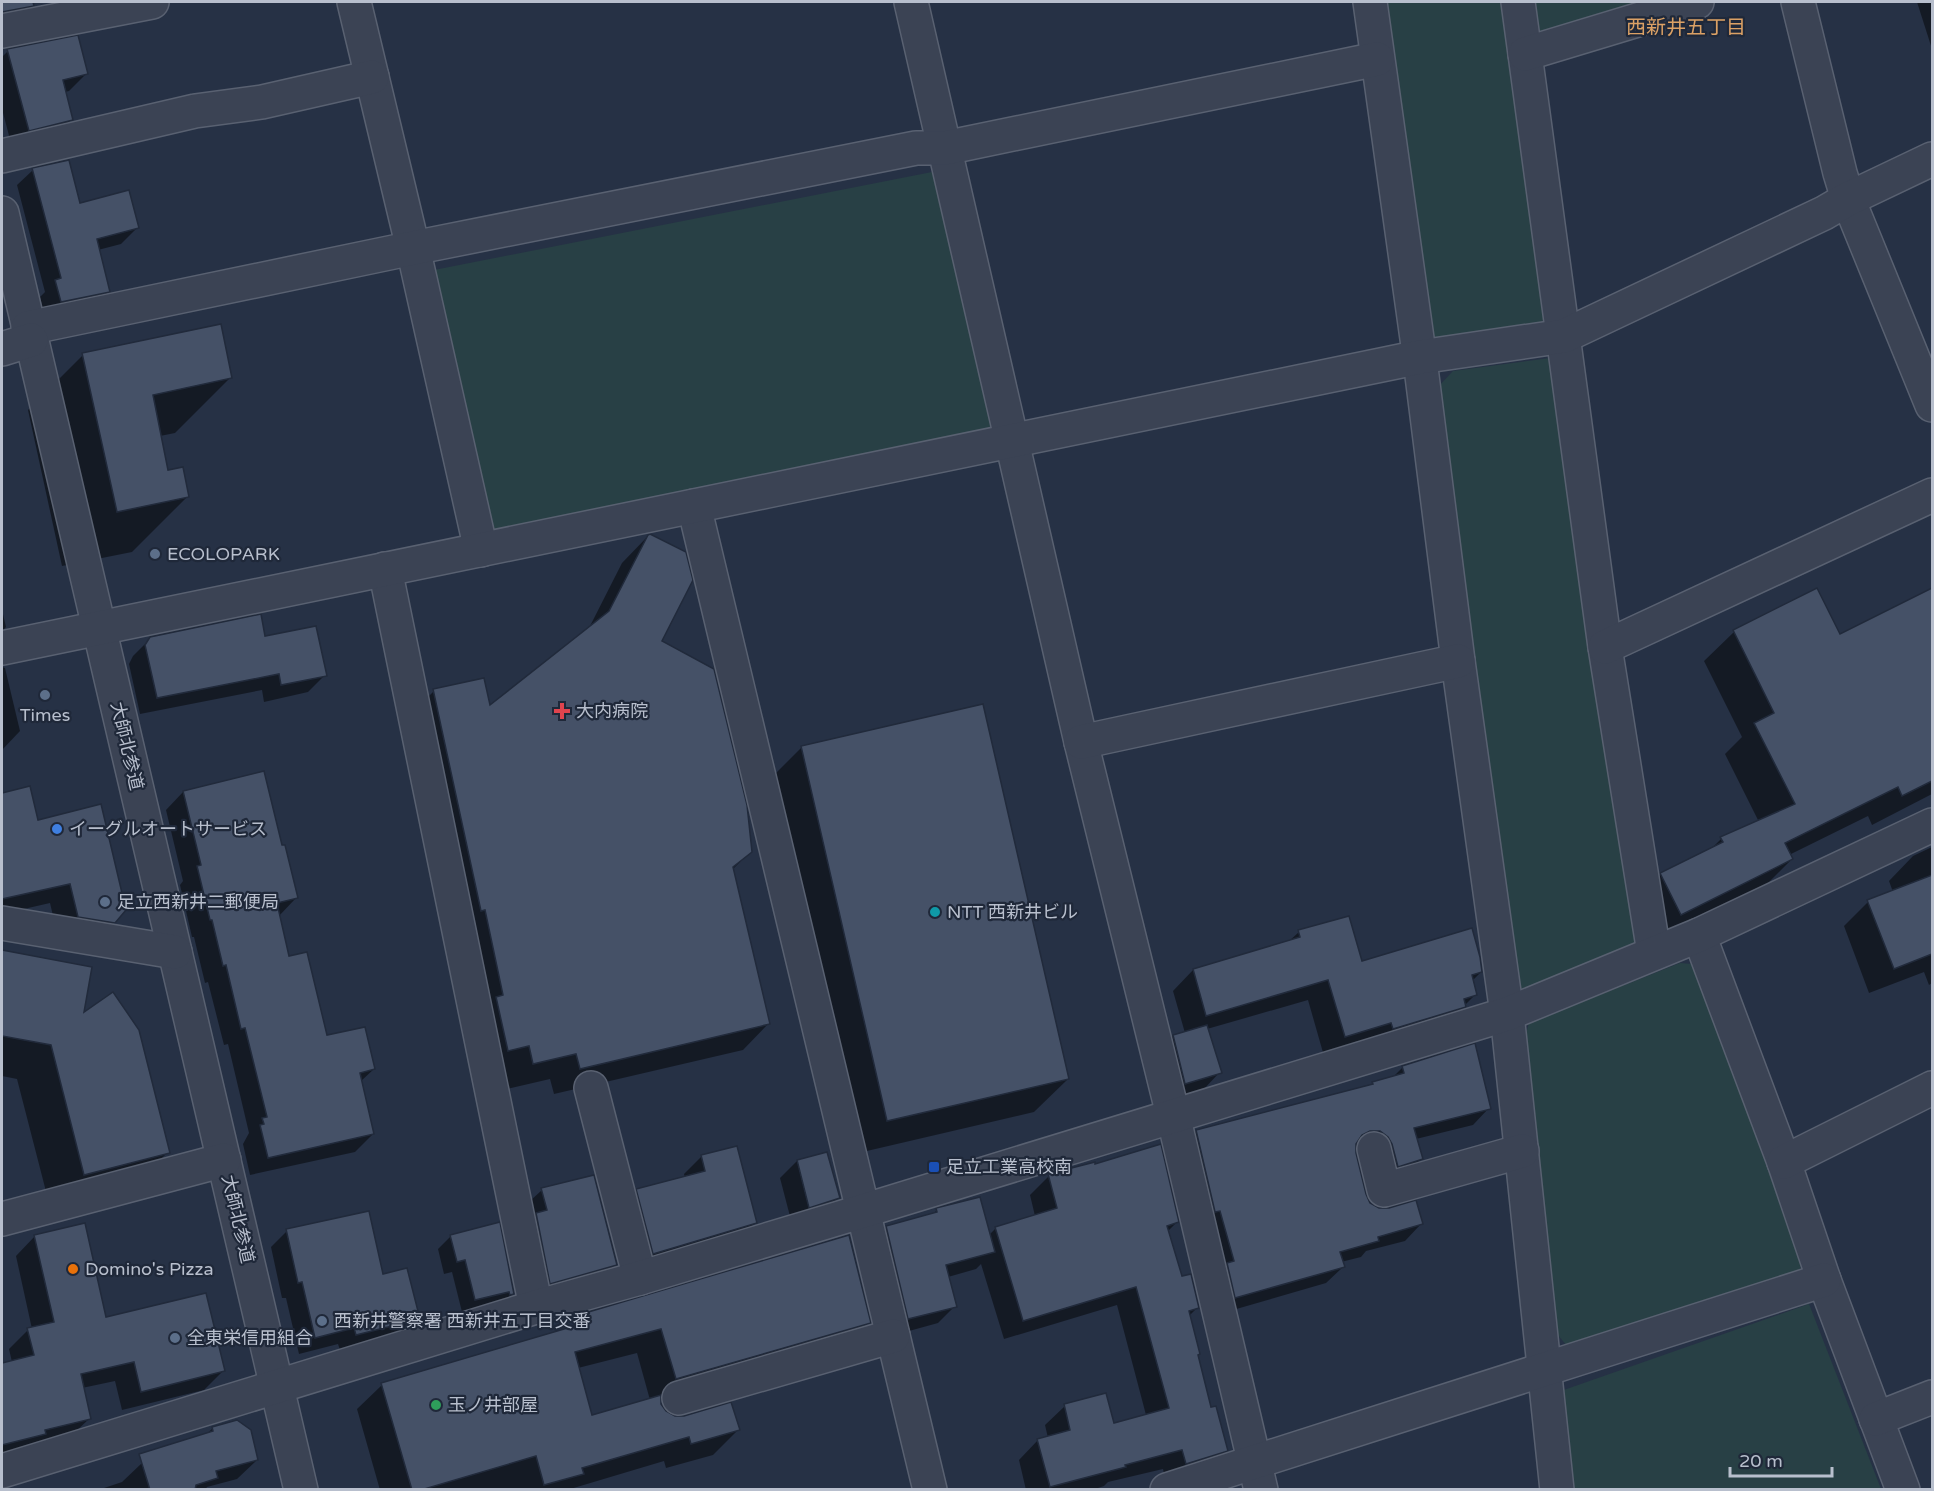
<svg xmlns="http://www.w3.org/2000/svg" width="1934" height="1491" font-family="'Varela Round','Noto Sans JP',sans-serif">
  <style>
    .green { fill: #284045 }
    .shadow { fill: #0007; fill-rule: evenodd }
    .building { fill: #455167; stroke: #212a3b; stroke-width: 1.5 }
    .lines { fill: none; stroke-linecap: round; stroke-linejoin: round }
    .minor-casing { stroke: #596171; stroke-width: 36 }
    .minor { stroke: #3b4354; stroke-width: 33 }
    .service-dot { fill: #5c6f8a; stroke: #1f2839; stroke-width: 2 }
    .health-dot { fill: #e0444e; stroke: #1f2839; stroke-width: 2 }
    .shop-dot { fill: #3f7fe0; stroke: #1f2839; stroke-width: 2 }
    .culture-dot { fill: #0f9aa8; stroke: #1f2839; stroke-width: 2 }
    .transit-dot { fill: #1a4fb4; stroke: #1f2839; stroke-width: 2 }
    .food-dot { fill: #e8710a; stroke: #1f2839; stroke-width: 2 }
    .leisure-dot { fill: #2e9e5b; stroke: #1f2839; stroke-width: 2 }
    .labels { text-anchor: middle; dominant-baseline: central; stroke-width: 4.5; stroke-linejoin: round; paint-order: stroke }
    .poi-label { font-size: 18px; fill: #b8bfcd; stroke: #1f2839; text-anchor: start }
    .street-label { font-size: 18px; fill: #b8bfcd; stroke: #1f2839 }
    .neighbourhood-label { font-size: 20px; fill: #dba165; stroke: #1f2839 }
  </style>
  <rect width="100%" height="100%" fill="#263145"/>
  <!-- green -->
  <g class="green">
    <polygon points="1385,2 1504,2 1547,315 1537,328 1433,338"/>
    <polygon points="1535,2 1648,2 1540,34"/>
    <polygon points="932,172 1000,427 488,533 434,270"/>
    <polygon points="1557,357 1640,941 1514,993 1438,387 1453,371"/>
    <polygon points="1680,963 1692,964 1803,1259 1799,1272 1568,1347 1557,1334 1525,1037 1529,1023"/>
    <polygon points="1809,1304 1881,1489 1572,1489 1561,1391"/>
  </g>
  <!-- shadow -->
  <g class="shadow">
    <polygon points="2,2 31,2 32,5 15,22 2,25"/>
    <polygon points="1917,2 1932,2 1932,49"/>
    <polygon points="8,51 86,74 69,91 65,92 71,120 54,137 12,147 2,109 2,57"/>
    <polygon points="33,170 78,205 137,228 121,244 98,250 109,291 93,307 45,317 40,297 45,292 17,185"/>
    <polygon points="83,355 230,378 175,433 160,436 167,471 187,497 132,552 62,566 28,410"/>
    <polygon points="648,536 660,641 751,851 732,870 769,1023 743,1050 554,1094 550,1079 507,1089 408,717 434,691 489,708 588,630 622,563"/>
    <polygon points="1816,590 1839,636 1932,590 1932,794 1872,825 1868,816 1789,855 1792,859 1762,889 1651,943 1631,904 1661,874 1710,850 1721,839 1759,822 1725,754 1742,737 1704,661 1734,632"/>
    <polygon points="2,610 6,627 2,631"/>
    <polygon points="151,638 264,638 325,675 308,692 264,702 262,690 140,714 129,664 133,656"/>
    <polygon points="2,667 5,668 20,731 2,750"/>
    <polygon points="802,747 1068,1079 1034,1112 854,1154 768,781"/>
    <polygon points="29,788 37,822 114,922 93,943 58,937 50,903 2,914 2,794"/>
    <polygon points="183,792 281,847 296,898 279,916 288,957 326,1037 374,1069 360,1082 373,1134 355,1152 250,1175 243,1144 249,1133 228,1044 224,1045 208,982 205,983 194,937 192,937 180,885 183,881 166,810"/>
    <polygon points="1932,847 1932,983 1929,985 1924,972 1869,993 1844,926 1868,902 1893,892 1889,881 1913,856"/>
    <polygon points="1299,932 1361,962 1481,972 1472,981 1476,994 1443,1027 1324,1056 1308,1000 1207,1029 1220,1072 1203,1090 1168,1100 1156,1053 1173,1036 1185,1033 1173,991 1193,970 1288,942"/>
    <polygon points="2,952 90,968 82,1015 168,1152 134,1186 50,1207 17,1079 2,1076"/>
    <polygon points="1403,1067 1489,1108 1473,1125 1416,1139 1421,1159 1405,1176 1363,1147 1355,1147 1364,1195 1369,1204 1378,1209 1421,1224 1405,1241 1366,1251 1361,1257 1341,1262 1343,1267 1326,1283 1219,1314 1180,1148 1196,1131 1370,1086 1373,1083 1392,1078"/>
    <polygon points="702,1156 755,1223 738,1240 636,1271 620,1208 637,1190 685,1178 684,1174"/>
    <polygon points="797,1161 838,1198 821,1215 792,1224 780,1178"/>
    <polygon points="1049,1176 1177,1222 1168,1231 1181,1278 1197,1308 1189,1316 1196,1356 1210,1409 1226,1450 1207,1470 1166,1482 1163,1469 1108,1482 1104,1486 1092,1490 1026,1490 1019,1460 1038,1440 1048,1438 1045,1425 1065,1406 1113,1424 1146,1415 1117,1305 1004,1339 981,1264 976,1269 948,1277 955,1306 938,1323 891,1336 869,1244 887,1227 932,1215 937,1210 989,1235 996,1228 1035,1216 1030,1195"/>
    <polygon points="542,1190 616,1264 604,1276 539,1294 530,1201"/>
    <polygon points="287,1231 382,1276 418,1319 402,1335 340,1350 338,1344 299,1354 286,1298 282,1298 271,1247"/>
    <polygon points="35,1236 105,1319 223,1371 204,1390 122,1410 115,1381 82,1388 90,1418 70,1437 2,1459 2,1365 12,1362 9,1349 28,1330 32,1329 16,1256"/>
    <polygon points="451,1236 513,1294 499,1307 496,1304 462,1312 452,1272 444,1274 438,1249"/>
    <path d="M586,1314L869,1322L844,1347L660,1401L665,1412L675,1418H684L738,1430L713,1455L666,1468L664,1461L567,1490H380L357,1409L382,1385L572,1328ZM637,1353L650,1400L591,1417L578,1368Z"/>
    <polygon points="213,1428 257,1460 237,1479 207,1487 205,1490 98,1490 122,1482 142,1463 193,1447"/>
  </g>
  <!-- building -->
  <g class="building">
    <polygon points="2,2 33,2 34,6 2,12"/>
    <polygon points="78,35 88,74 63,80 73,120 29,131 7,49"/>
    <polygon points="69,160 80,203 129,190 139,228 97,239 110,292 61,302 55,280 61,278 32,168"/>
    <polygon points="221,324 232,378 153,395 168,470 183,467 189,497 117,512 82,353"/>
    <polygon points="650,534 686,552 693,580 662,641 714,669 747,805 752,852 733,867 770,1024 580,1069 576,1054 533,1064 529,1046 508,1051 496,997 503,995 485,910 481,911 433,689 484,678 490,705 609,611 648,535"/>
    <polygon points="1817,588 1840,634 1932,588 1932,781 1902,796 1898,787 1785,843 1793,859 1681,915 1660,873 1723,842 1720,837 1795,804 1754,723 1774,713 1733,630"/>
    <polygon points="261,614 265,636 316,626 327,676 281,685 279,674 157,698 145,645 150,637"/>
    <polygon points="983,704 1069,1079 887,1121 801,746"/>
    <polygon points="264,771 282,845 285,845 298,898 277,903 289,956 307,952 327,1035 365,1027 375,1069 360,1073 374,1134 268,1158 260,1125 264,1124 262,1118 267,1117 245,1028 241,1029 226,965 223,966 212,920 210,920 197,866 201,865 183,791"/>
    <polygon points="30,786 38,820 101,804 126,910 115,923 78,917 70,884 2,899 2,793"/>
    <polygon points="1932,875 1932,954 1894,969 1867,900"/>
    <polygon points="1349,916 1362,961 1472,928 1480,957 1482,972 1472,975 1477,995 1464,999 1466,1007 1393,1029 1391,1023 1345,1037 1328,980 1206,1016 1193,969 1300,937 1298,930"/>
    <polygon points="2,950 92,967 84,1012 113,992 139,1030 170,1153 84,1175 51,1045 2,1036"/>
    <polygon points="1207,1025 1222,1073 1185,1084 1173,1035"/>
    <polygon points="1475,1043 1491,1109 1414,1128 1423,1159 1398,1167 1392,1144 1388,1137 1380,1131 1370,1131 1362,1135 1356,1144 1356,1153 1366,1194 1370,1203 1379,1208 1389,1208 1416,1200 1423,1224 1378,1237 1379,1241 1340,1252 1345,1267 1235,1298 1227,1263 1234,1261 1220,1211 1215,1212 1196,1130 1373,1084 1372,1082 1404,1073 1402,1066"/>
    <polygon points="1161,1144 1179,1222 1167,1226 1182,1276 1191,1274 1199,1308 1189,1311 1200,1354 1198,1355 1211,1407 1216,1406 1228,1451 1186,1464 1182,1450 1125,1465 1126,1467 1050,1487 1037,1439 1070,1430 1064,1404 1106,1393 1114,1423 1169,1408 1136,1287 1023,1321 995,1227 1057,1208 1048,1174 1095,1162 1095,1164"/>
    <polygon points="737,1146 757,1223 653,1254 636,1189 705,1171 701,1155"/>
    <polygon points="827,1152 840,1198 809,1208 797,1160"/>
    <polygon points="594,1175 617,1265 550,1284 536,1213 547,1210 541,1188"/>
    <polygon points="980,1197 995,1252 946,1265 957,1307 908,1319 886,1226 937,1212 936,1208"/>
    <polygon points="369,1211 383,1274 407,1268 420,1319 356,1335 354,1328 315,1338 302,1282 298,1283 286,1229"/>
    <polygon points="500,1222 514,1294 510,1295 509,1292 475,1300 465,1260 457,1262 450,1235"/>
    <polygon points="85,1223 106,1317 206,1293 225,1371 141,1392 134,1362 81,1374 91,1419 45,1430 46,1434 2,1445 2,1363 34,1355 27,1328 54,1322 34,1235"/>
    <polygon points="849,1235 871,1323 676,1379 661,1329 575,1352 592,1415 661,1395 661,1404 666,1411 675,1416 684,1416 731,1402 740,1430 691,1444 689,1437 582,1468 584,1474 544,1485 536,1456 421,1490 412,1490 381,1383 588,1322 585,1313"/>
    <polygon points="237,1420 251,1430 258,1460 216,1471 218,1478 196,1485 195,1490 150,1490 139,1454 213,1431 212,1427"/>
  </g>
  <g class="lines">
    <!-- minor casing -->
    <g class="minor-casing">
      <g id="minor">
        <polyline points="354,2 413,248 481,550"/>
        <polyline points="911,2 1081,742 1173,1115 1261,1490"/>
        <polyline points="1370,2 1420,360 1458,661 1507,1014 1557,1490"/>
        <polyline points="1518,2 1605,647 1654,953"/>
        <polyline points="1798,2 1840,173 1848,199 1932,405"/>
        <polyline points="2,31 152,2"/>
        <polyline points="1525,54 1697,2"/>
        <polyline points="2,156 195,111 262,102 372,77"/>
        <polyline points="2,213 301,1490"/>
        <polyline points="28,328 413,248 916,148 945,148 1377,59"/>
        <polyline points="2,349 31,340"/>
        <polyline points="694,506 930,1490"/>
        <polyline points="385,569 536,1307"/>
        <polyline points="1605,647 1932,495"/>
        <polyline points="2,648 1420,357 1564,336 1824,213 1848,199 1932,159"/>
        <polyline points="1081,742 1458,661"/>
        <polyline points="2,923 175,952"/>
        <polyline points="1699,935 1784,1162 1824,1280 1903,1490"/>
        <polyline points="591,1088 640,1278"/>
        <polyline points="1374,1149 1384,1190 1522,1151"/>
        <polyline points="1784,1162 1932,1088"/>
        <polyline points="2,1219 224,1160"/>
        <polyline points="679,1398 893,1336"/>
        <polyline points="1876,1419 1932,1397"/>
        <polyline points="2,1471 536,1307 640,1278 863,1211 1507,1014 1699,935 1932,825"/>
        <polyline points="1167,1490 1824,1280"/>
      </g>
    </g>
    <!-- minor -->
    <use href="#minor" class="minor"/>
  </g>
  <!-- markers -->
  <g class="service-dot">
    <circle cx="155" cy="554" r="6"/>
    <circle cx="45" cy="695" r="6"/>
    <circle cx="105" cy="902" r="6"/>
    <circle cx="322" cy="1321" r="6"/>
    <circle cx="175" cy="1338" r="6"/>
  </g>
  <path class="health-dot" d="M559 702h6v6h6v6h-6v6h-6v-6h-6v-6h6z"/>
  <circle class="shop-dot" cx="57" cy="829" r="6"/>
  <circle class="culture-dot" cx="935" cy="912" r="6"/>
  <rect class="transit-dot" x="928" y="1161" width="12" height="12" rx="3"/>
  <circle class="food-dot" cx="73" cy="1269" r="6"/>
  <circle class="leisure-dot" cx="436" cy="1405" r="6"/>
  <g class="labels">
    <!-- poi labels -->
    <g class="poi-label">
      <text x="167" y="554">ECOLOPARK</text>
      <text x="576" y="711">大内病院</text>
      <text x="45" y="715" text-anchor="middle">Times</text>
      <text x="69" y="829">イーグルオートサービス</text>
      <text x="117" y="902">足立西新井二郵便局</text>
      <text x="947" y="912">NTT 西新井ビル</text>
      <text x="946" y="1167">足立工業高校南</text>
      <text x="85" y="1269">Domino's Pizza</text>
      <text x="334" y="1321">西新井警察署 西新井五丁目交番</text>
      <text x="187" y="1338">全東栄信用組合</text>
      <text x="448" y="1405">玉ノ井部屋</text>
    </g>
    <!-- street labels -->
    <g class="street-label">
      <text transform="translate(127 746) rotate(77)">大師北参道</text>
      <text transform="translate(238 1219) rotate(77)">大師北参道</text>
    </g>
    <!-- neighbourhood labels -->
    <g class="neighbourhood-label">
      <text x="1686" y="28">西新井五丁目</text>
    </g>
  </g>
  <!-- border -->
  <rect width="1934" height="1491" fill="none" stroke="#b8bfcd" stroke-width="6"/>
  <!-- scale -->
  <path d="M1730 1467v9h102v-9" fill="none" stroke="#b8bfcd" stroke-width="3"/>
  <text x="1739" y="1467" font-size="18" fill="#b8bfcd" stroke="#1f2839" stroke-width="4.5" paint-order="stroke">20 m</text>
</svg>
